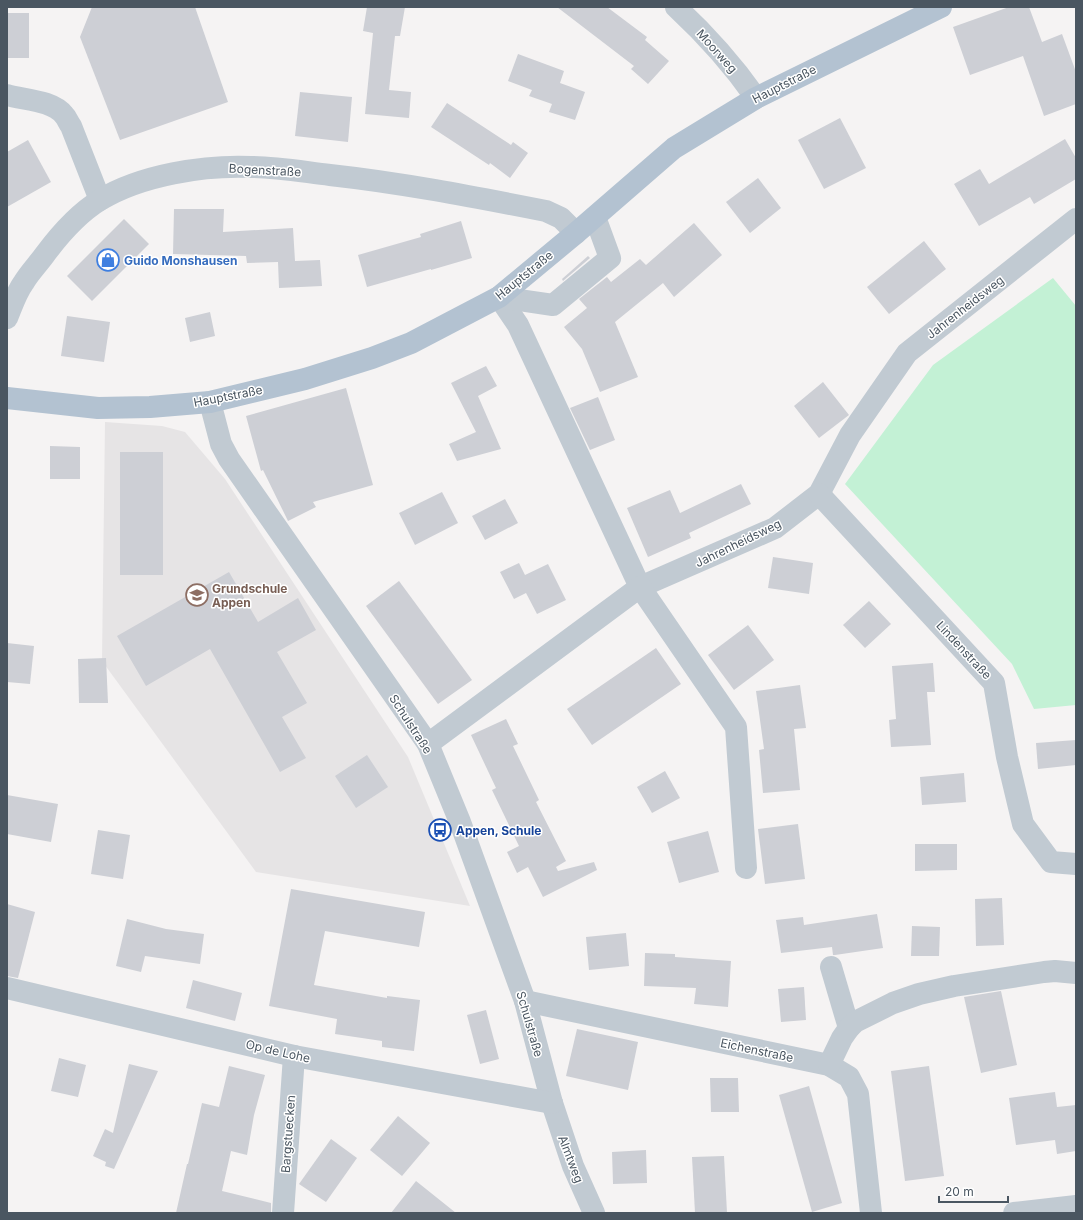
<svg xmlns="http://www.w3.org/2000/svg" width="1083" height="1220" font-family="Inter,sans-serif">
  <style>
    .education { fill: #e6e4e5 }
    .green { fill: #c3f1d5 }
    .building { fill: #cdcfd5 }
    .lines { fill: none; stroke-linecap: round; stroke-linejoin: round }
    .minor { stroke: #c1cad2; stroke-width: 22 }
    .major { stroke: #b3c2d1; stroke-width: 22 }
    .labels { text-anchor: middle; dominant-baseline: central; stroke-width: 3; stroke-linejoin: round; paint-order: stroke }
    .street-label { font-size: 12px; fill: #4a5661; stroke: #fff }
    .shop-label { font-size: 12px; font-weight: bold; fill: #366cbe; stroke: #fff; text-anchor: start }
    .education-label { font-size: 12px; font-weight: bold; fill: #785e54; stroke: #fff; text-anchor: start }
    .transit-label { font-size: 12px; font-weight: bold; fill: #164399; stroke: #fff; text-anchor: start }
  </style>
  <rect width="100%" height="100%" fill="#f5f3f3"/>
  <!-- education -->
  <polygon class="education" points="105,422 162,426 185,432 225,479 408,757 470,906 256,872 102,661"/>
  <!-- green -->
  <polygon class="green" points="1053,278 1076,306 1076,705 1034,709 1012,664 845,484 933,365"/>
  <!-- building -->
  <g class="building">
    <polygon points="92,7 195,7 228,102 120,140 80,37"/>
    <polygon points="367,7 405,7 400,36 395,36 389,90 411,92 409,118 365,114 373,33 363,31"/>
    <polygon points="557,7 607,7 647,37 645,40 669,61 648,84 631,69 634,66"/>
    <polygon points="1009,7 1029,7 1042,42 1062,34 1076,72 1076,104 1044,116 1023,56 970,75 953,27"/>
    <rect x="7" y="13" width="22" height="45"/>
    <polygon points="518,54 564,71 560,83 585,92 575,120 549,112 552,104 529,96 532,90 508,81"/>
    <polygon points="300,92 352,97 348,142 295,136"/>
    <polygon points="447,103 511,145 513,142 528,153 510,178 490,163 489,165 431,127"/>
    <polygon points="840,118 866,168 824,189 798,140"/>
    <polygon points="1065,139 1076,158 1076,179 1034,204 1030,197 979,226 954,184 980,169 989,184"/>
    <polygon points="28,140 51,182 7,207 7,152"/>
    <polygon points="758,178 781,208 750,233 726,202"/>
    <polygon points="174,209 224,209 223,232 293,228 295,261 320,260 322,286 279,288 278,262 247,263 246,256 173,254"/>
    <polygon points="124,219 149,244 92,301 67,276"/>
    <polygon points="461,221 472,258 431,270 431,269 367,287 358,255 421,237 420,234"/>
    <polygon points="694,223 722,255 674,297 663,283 615,322 638,377 600,392 582,349 564,327 587,308 579,299 607,277 611,282 640,259 646,265"/>
    <polygon points="924,241 946,269 889,314 867,287"/>
    <polygon points="588,256 590,258 563,281 562,279"/>
    <polygon points="210,312 215,336 190,342 185,318"/>
    <polygon points="67,316 110,322 104,362 61,356"/>
    <polygon points="486,366 497,386 478,396 501,449 457,461 449,444 476,432 451,383"/>
    <polygon points="823,382 849,415 819,438 794,406"/>
    <polygon points="346,388 373,485 313,502 316,507 288,521 263,470 261,471 246,416"/>
    <polygon points="598,397 615,440 590,450 570,408"/>
    <polygon points="50,446 80,447 80,479 50,479"/>
    <rect x="120" y="452" width="43" height="123"/>
    <polygon points="741,484 751,504 689,533 691,538 648,557 627,508 670,490 680,513"/>
    <polygon points="442,492 458,523 415,545 399,513"/>
    <polygon points="505,499 518,523 485,540 472,516"/>
    <polygon points="773,557 813,563 809,594 768,588"/>
    <polygon points="519,563 525,575 548,564 566,600 537,614 526,593 514,599 500,572"/>
    <polygon points="229,572 258,622 298,598 316,630 277,652 307,703 282,717 306,758 280,772 210,649 146,686 117,636"/>
    <polygon points="399,581 472,680 438,704 366,606"/>
    <polygon points="869,601 891,624 865,648 843,625"/>
    <polygon points="748,625 774,660 734,690 708,655"/>
    <polygon points="7,643 34,646 30,684 7,682"/>
    <polygon points="656,648 681,684 592,745 567,709"/>
    <polygon points="106,658 108,703 79,703 78,659"/>
    <polygon points="933,663 935,692 927,692 931,745 891,747 889,720 896,719 892,666"/>
    <polygon points="800,685 806,728 794,729 800,790 763,793 759,750 764,749 756,691"/>
    <polygon points="506,719 518,744 513,746 539,800 536,802 566,861 556,867 558,871 594,862 597,870 543,897 528,867 517,873 507,852 519,846 492,790 496,788 471,735"/>
    <polygon points="1076,740 1076,765 1038,769 1036,743"/>
    <polygon points="367,755 388,787 356,808 335,776"/>
    <polygon points="665,771 680,798 652,813 637,787"/>
    <polygon points="964,773 966,802 922,805 920,777"/>
    <polygon points="7,795 58,804 51,842 7,834"/>
    <polygon points="798,824 805,879 765,884 758,829"/>
    <polygon points="98,830 130,835 123,879 91,874"/>
    <polygon points="708,831 719,872 679,883 667,842"/>
    <polygon points="915,844 957,844 957,870 915,871"/>
    <polygon points="291,889 425,912 419,947 325,931 314,985 387,998 387,996 420,1000 414,1051 382,1047 382,1041 335,1034 337,1019 269,1006"/>
    <polygon points="1002,898 1004,945 976,946 975,899"/>
    <polygon points="7,904 35,912 18,978 7,976"/>
    <polygon points="877,914 883,948 835,955 833,955 832,947 781,953 776,920 803,917 804,925"/>
    <polygon points="127,919 166,929 204,934 200,964 145,956 141,972 116,966"/>
    <polygon points="912,926 940,927 939,956 911,956"/>
    <polygon points="626,933 629,966 589,970 586,937"/>
    <polygon points="645,953 675,954 675,957 731,961 728,1007 694,1004 696,988 644,986"/>
    <polygon points="193,980 242,993 235,1021 186,1008"/>
    <polygon points="804,987 806,1020 781,1022 778,989"/>
    <polygon points="1001,991 1017,1065 981,1073 964,997"/>
    <polygon points="486,1010 499,1059 480,1064 467,1015"/>
    <polygon points="577,1029 638,1042 628,1090 566,1076"/>
    <polygon points="59,1058 86,1065 78,1097 51,1091"/>
    <polygon points="129,1064 158,1071 114,1169 105,1166 106,1162 93,1156 105,1129 113,1133"/>
    <polygon points="229,1066 265,1075 254,1115 247,1155 231,1151 222,1191 271,1203 271,1213 176,1213 187,1164 188,1164 202,1103 219,1107"/>
    <polygon points="929,1066 944,1176 905,1181 891,1071"/>
    <polygon points="710,1078 738,1078 739,1112 711,1112"/>
    <polygon points="809,1086 842,1203 812,1212 779,1095"/>
    <polygon points="1055,1092 1057,1107 1076,1105 1076,1151 1057,1154 1055,1140 1016,1145 1009,1098"/>
    <polygon points="398,1116 430,1143 402,1176 370,1150"/>
    <polygon points="331,1139 357,1158 326,1202 299,1184"/>
    <polygon points="646,1150 647,1183 613,1184 612,1152"/>
    <polygon points="724,1156 727,1213 695,1213 692,1157"/>
    <polygon points="416,1181 456,1213 391,1213"/>
  </g>
  <g class="lines">
    <!-- minor -->
    <g class="minor">
      <path d="M676,7C705,34 733,65 756,98"/>
      <path d="M7,95C24,100 52,100 64,115C67,118 68,122 71,126L100,200"/>
      <polyline points="499,297 518,325 640,587 775,528 819,494 850,435 907,353 1076,219"/>
      <polyline points="499,297 553,305 610,258 595,217"/>
      <path d="M7,318C12,306 16,293 24,282C30,272 39,263 46,253C61,233 79,213 100,200C141,175 204,165 251,167C277,167 304,172 330,175C403,183 474,197 546,211L561,218L576,233"/>
      <polyline points="210,402 221,444 229,459 428,744 460,822 525,1001 552,1103 573,1166 594,1213"/>
      <polyline points="819,494 994,683 1007,757 1023,824 1051,862 1076,864"/>
      <polyline points="428,744 640,587 736,727 746,868"/>
      <polyline points="831,967 849,1028"/>
      <polyline points="7,988 294,1056 552,1103"/>
      <polyline points="525,1001 829,1065 849,1077 858,1094 871,1213"/>
      <polyline points="829,1065 842,1038 849,1028 855,1022 893,1003 919,994 954,986 1044,972 1055,971 1076,973"/>
      <polyline points="283,1213 294,1056"/>
      <polyline points="1014,1213 1076,1206"/>
    </g>
    <!-- major -->
    <polyline class="major" points="7,398 98,408 150,407 210,402 305,379 372,358 411,343 499,297 576,233 674,148 756,98 941,7"/>
  </g>
  <!-- icons -->
  <defs>
    <g id="shop-ring" transform="scale(1.15)"><circle r="9.5" fill="#fff" stroke="#3f7fe0" stroke-width="1.5"/><path d="M-5-2.5h2.3a2.7 3.5 0 0 1 5.4 0H5L5.5 6h-11ZM-1.5-2.5h3a1.5 2.3 0 0 0-3 0Z" fill="#3f7fe0"/></g>
    <g id="school-ring" transform="scale(1.15)"><circle r="9.5" fill="#fff" stroke="#8d6e63" stroke-width="1.5"/><path d="M0-5L7-2L0 1L-7-2ZM-4 1L0 2.5L4 1V4Q0 6-4 4Z" fill="#8d6e63"/></g>
    <g id="bus-ring" transform="scale(1.15)"><circle r="9.5" fill="#fff" stroke="#1a4fb4" stroke-width="1.5"/><path d="M-5-6H5V4H4V6H2V4H-2V6H-4V4H-5ZM-3.5-4V0h7V-4ZM-3.5 1.2v1.5H-2V1.2ZM2 1.2v1.5H3.5V1.2Z" fill="#1a4fb4"/></g>
  </defs>
  <g fill-rule="evenodd">
    <use href="#shop-ring" x="108" y="260"/>
    <use href="#school-ring" x="197" y="595"/>
    <use href="#bus-ring" x="440" y="830"/>
  </g>
  <g class="labels">
    <!-- street labels -->
    <g class="street-label">
      <text transform="translate(717 51) rotate(48)">Moorweg</text>
      <text transform="translate(784 84) rotate(-27)">Hauptstraße</text>
      <text transform="translate(265 170) rotate(3)">Bogenstraße</text>
      <text transform="translate(524 275) rotate(-39)">Hauptstraße</text>
      <text transform="translate(965 307) rotate(-38)">Jahrenheidsweg</text>
      <text transform="translate(228 396) rotate(-11)">Hauptstraße</text>
      <text transform="translate(738 543) rotate(-26)">Jahrenheidsweg</text>
      <text transform="translate(964 650) rotate(47)">Lindenstraße</text>
      <text transform="translate(411 724) rotate(57)">Schulstraße</text>
      <text transform="translate(530 1024) rotate(74)">Schulstraße</text>
      <text transform="translate(757 1050) rotate(12)">Eichenstraße</text>
      <text transform="translate(278 1051) rotate(13)">Op de Lohe</text>
      <text transform="translate(288 1134) rotate(-86)">Bargstuecken</text>
      <text transform="translate(571 1159) rotate(69)">Almtweg</text>
    </g>
    <!-- shop labels -->
    <g class="shop-label">
      <text x="124" y="260">Guido Monshausen</text>
    </g>
    <!-- education labels -->
    <g class="education-label">
      <text x="212" y="588">Grundschule<tspan x="212" dy="14">Appen</tspan></text>
    </g>
    <!-- transit labels -->
    <g class="transit-label">
      <text x="456" y="830">Appen, Schule</text>
    </g>
  </g>
  <!-- border -->
  <rect width="1083" height="1220" fill="none" stroke="#4a5661" stroke-width="16"/>
  <!-- scale -->
  <path d="M939 1196v6h69v-6" fill="none" stroke="#4a5661" stroke-width="2"/>
  <text x="945" y="1196" font-size="12" fill="#4a5661" stroke="#ffffff" stroke-width="3" paint-order="stroke">20 m</text>
</svg>
